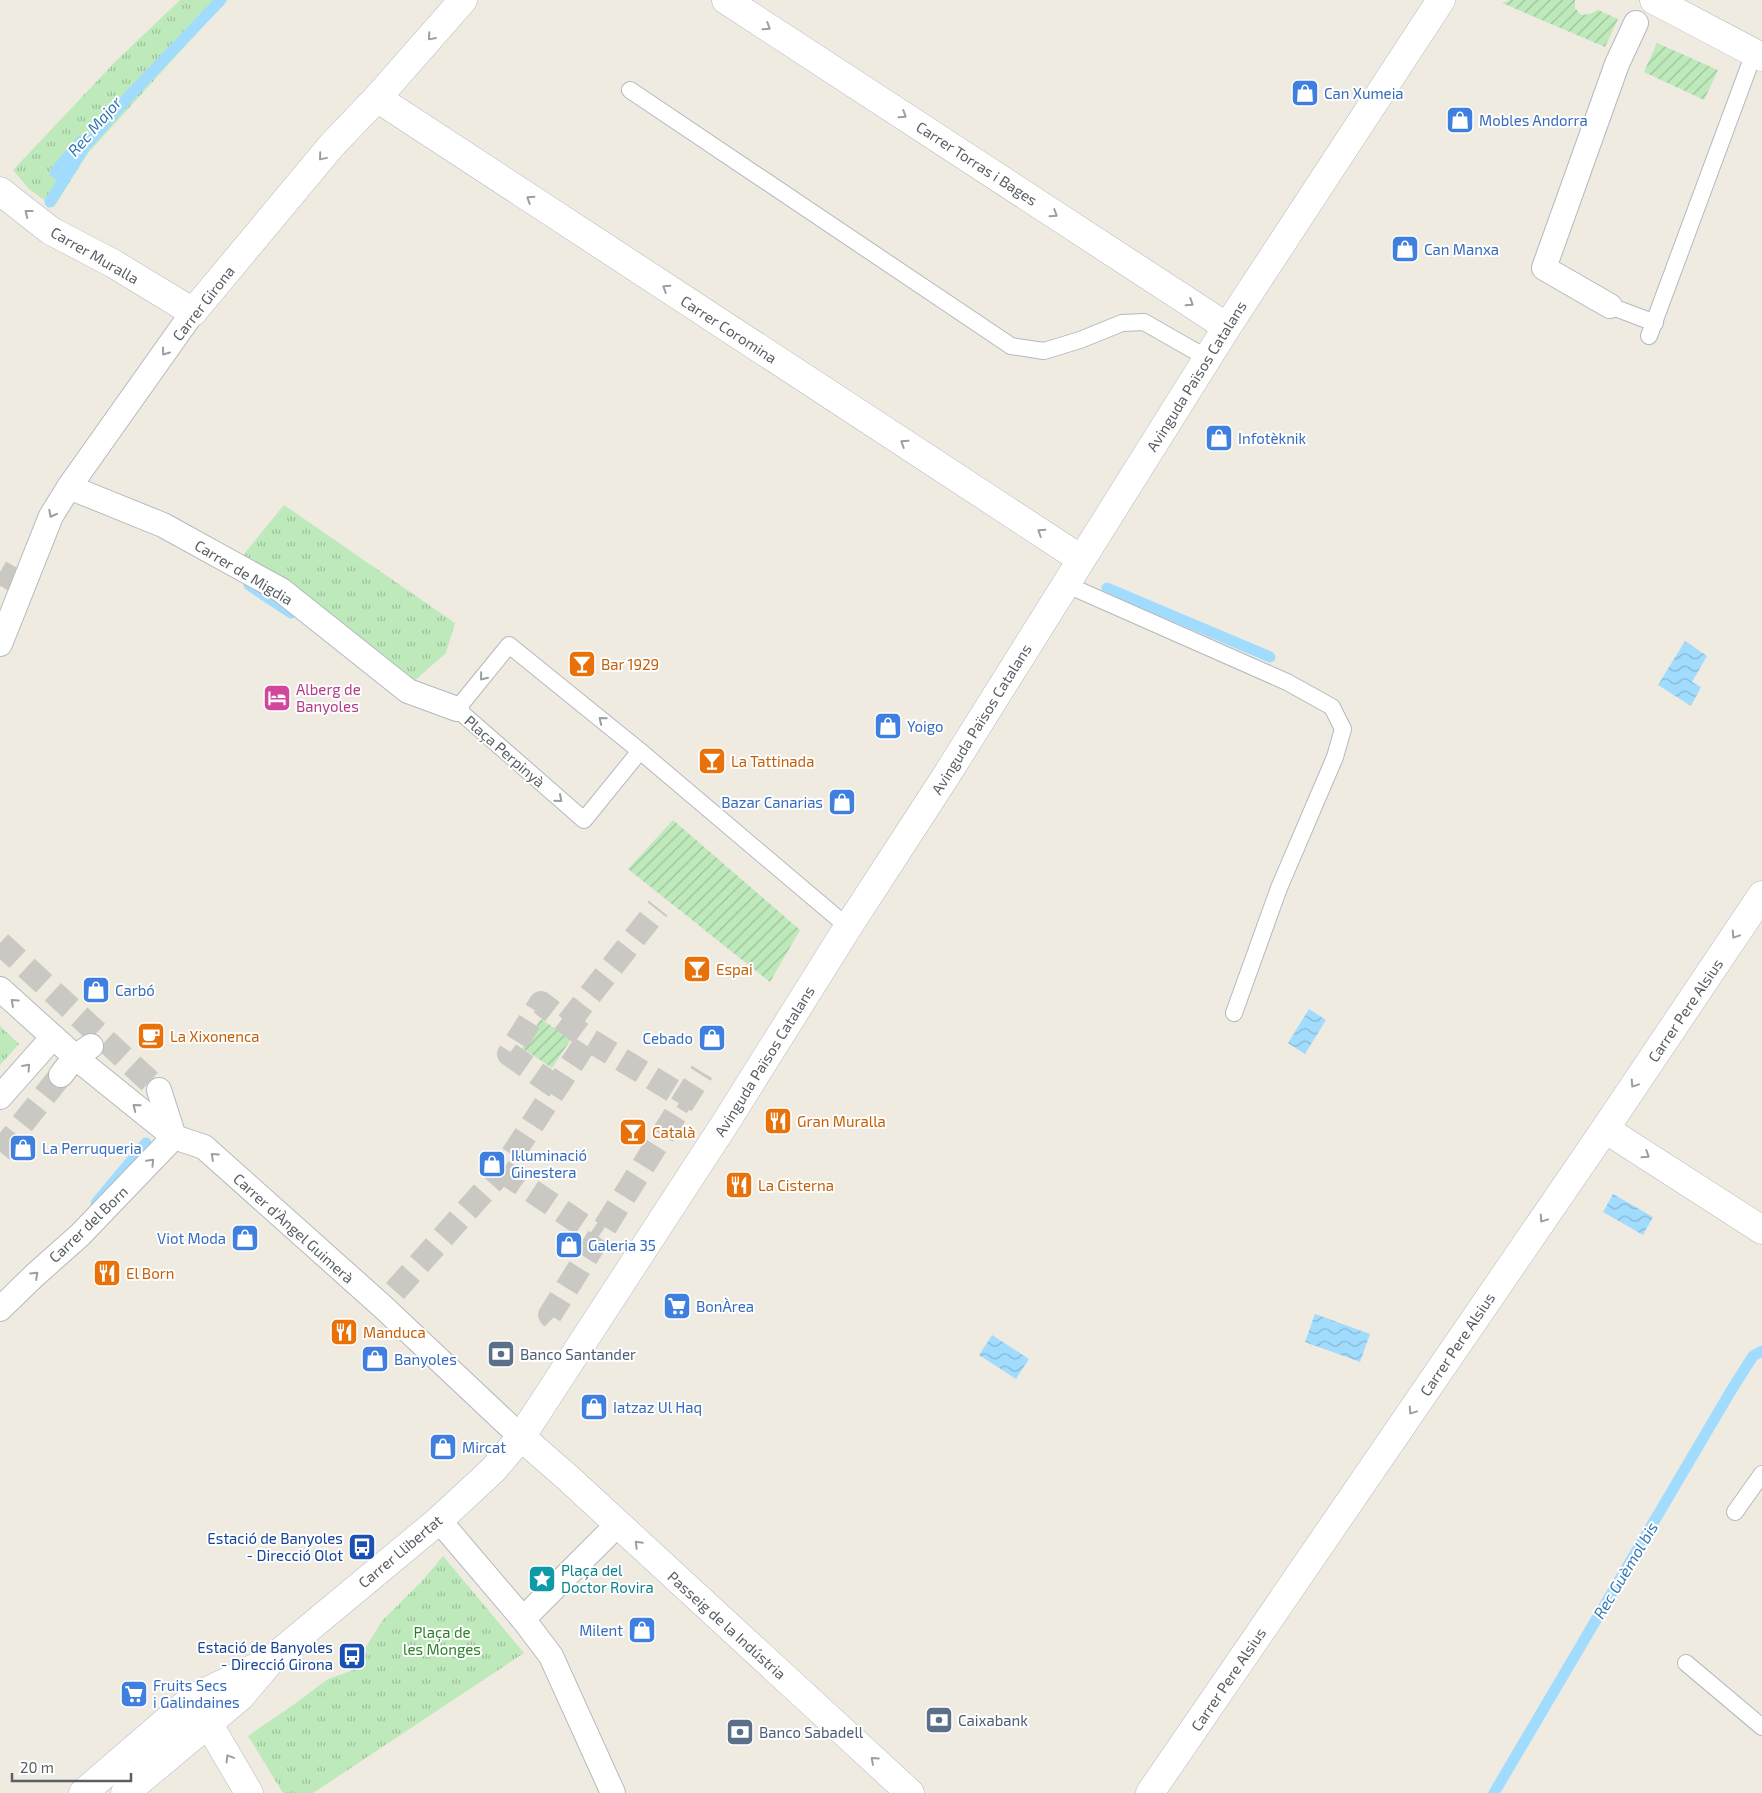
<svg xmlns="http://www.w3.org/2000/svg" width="1762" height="1793" font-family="'Exo 2',sans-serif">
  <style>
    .grass { fill: url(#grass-tufts) }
    .garden { fill: url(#garden-furrows) }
    .water { fill: url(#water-waves) }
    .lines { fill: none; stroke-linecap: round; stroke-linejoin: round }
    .stream { stroke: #a1dcff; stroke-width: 11 }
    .pedestrian-tunnel { stroke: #cac8c2; stroke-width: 24; stroke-dasharray: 24 12; stroke-linecap: butt }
    .service-casing { stroke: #b4b9bd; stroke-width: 18 }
    .pedestrian-casing { stroke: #b4b9bd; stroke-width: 26 }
    .minor-casing { stroke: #b4b9bd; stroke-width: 29 }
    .tertiary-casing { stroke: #b4b9bd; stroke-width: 29 }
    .secondary-casing { stroke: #b7bcc2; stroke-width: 29 }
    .service { stroke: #fff; stroke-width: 16 }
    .pedestrian { stroke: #fff; stroke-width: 24 }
    .minor { stroke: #fff; stroke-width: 28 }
    .tertiary { stroke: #fff; stroke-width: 28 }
    .secondary { stroke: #fff; stroke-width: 28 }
    .oneway { stroke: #9c9fa2 }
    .labels { text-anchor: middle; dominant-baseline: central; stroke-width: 4; stroke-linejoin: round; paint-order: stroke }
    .shop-label { font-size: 15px; fill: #366cbe; stroke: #fff; text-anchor: start }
    .street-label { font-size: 15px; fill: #5a5f64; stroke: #fff }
    .food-label { font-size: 15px; fill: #c56008; stroke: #fff; text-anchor: start }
    .hotel-label { font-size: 15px; fill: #b23c85; stroke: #fff; text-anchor: start }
    .service-label { font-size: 15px; fill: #4e5e75; stroke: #fff; text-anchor: start }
    .transit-label { font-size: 15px; fill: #164399; stroke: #fff; text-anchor: end }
    .culture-label { font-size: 15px; fill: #0d838f; stroke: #fff; text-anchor: start }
    .park-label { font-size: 15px; fill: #2d822b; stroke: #fff }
    .water-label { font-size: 16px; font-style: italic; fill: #3279b2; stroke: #fff }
  </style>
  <defs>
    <pattern id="grass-tufts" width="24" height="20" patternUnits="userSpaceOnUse" patternTransform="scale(1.25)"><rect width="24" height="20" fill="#bee9bb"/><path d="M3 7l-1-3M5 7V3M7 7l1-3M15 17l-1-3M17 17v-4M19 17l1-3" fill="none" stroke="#9dc09c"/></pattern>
    <pattern id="garden-furrows" width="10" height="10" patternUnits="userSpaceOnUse" patternTransform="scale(1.25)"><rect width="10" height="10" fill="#bee9bb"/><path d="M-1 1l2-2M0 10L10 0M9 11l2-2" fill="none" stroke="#9dc09c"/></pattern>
    <pattern id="water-waves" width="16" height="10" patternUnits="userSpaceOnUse" patternTransform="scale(1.25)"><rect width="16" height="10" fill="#a1dcff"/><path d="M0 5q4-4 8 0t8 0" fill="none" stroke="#86b6d2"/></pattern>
  </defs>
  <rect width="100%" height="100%" fill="#efebe1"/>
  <!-- grass -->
  <g class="grass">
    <polygon points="180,0 227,0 88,153 54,207 29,189 13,170 115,62"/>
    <polygon points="284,505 455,623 446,653 413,682 240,559"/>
    <polygon points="0,1026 19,1044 0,1065"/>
    <polygon points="443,1556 524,1653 313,1793 283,1793 248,1736 293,1705 328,1679 351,1671 382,1621 422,1581"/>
  </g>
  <!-- garden -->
  <g class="garden">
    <polygon points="1510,0 1575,0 1575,8 1581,15 1590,14 1598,10 1618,19 1605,47 1502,3"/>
    <polygon points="1657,43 1718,70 1704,100 1644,72"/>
    <polygon points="673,820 800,930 770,982 628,869"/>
    <polygon points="541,1019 571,1039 552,1068 522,1048"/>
  </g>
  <!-- water -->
  <g class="water">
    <polygon points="1685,641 1707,656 1692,682 1701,687 1691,706 1658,685"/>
    <polygon points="1309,1009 1326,1020 1305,1054 1288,1043"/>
    <polygon points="1613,1194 1653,1217 1643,1235 1603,1212"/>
    <polygon points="1315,1314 1370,1334 1360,1362 1305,1342"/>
    <polygon points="992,1335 1029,1359 1016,1379 979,1355"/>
  </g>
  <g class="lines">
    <!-- stream -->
    <g class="stream">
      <polyline points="64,179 55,172 81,141"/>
      <polyline points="50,202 85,146 132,93 221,0"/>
      <polyline points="249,585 291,613"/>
      <polyline points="1107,588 1270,657"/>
      <polyline points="96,1203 146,1143"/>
      <polyline points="1494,1793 1732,1389 1753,1356 1762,1351"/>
    </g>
    <!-- pedestrian-tunnel -->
    <g class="pedestrian-tunnel">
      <polyline points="0,572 19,583"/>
      <polyline points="0,943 159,1090"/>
      <polyline points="568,1023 658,908"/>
      <polyline points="556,1087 509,1054 541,1003 588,1039 693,1103"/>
      <polyline points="0,1152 61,1075"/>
      <polyline points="502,1171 599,1236"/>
      <polyline points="395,1291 502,1171 588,1039"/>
      <polyline points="553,1318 550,1315 702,1072"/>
    </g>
    <!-- service casing -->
    <g class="service-casing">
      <g id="service">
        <polyline points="630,90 1011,346 1044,351 1080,340 1122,323 1144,322 1207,358"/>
        <polyline points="1610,306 1655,323"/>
        <polyline points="1649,336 1754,53"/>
        <polyline points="1065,584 1287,682 1332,707 1343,729 1335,757 1279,888 1234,1013"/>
        <polyline points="640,751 584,820 457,709 509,645 640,751 848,927"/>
        <polyline points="1735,1512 1762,1474"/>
        <polyline points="1686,1663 1762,1727"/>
      </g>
    </g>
    <!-- pedestrian casing -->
    <g class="pedestrian-casing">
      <g id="pedestrian">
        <polyline points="1610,306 1544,268 1617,64 1636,23"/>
        <polyline points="69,487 163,525 281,590 408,691 457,709"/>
        <polyline points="0,644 51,516 69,487 193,312"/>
        <polyline points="0,989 81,1062 174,1137 204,1147 382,1306 521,1437"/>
        <polyline points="61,1075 75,1057 91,1046"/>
        <polyline points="159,1090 174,1137"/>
        <polyline points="0,1097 53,1037"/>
        <polyline points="0,1309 35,1275 80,1235 174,1137"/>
        <polyline points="438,1521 449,1532 523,1619 551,1656 613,1793"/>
        <polyline points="523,1619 618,1524"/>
      </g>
    </g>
    <!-- minor casing -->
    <g class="minor-casing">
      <g id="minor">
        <polyline points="726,0 1227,327"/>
        <polyline points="1654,0 1762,57"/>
        <polyline points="377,98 1081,559"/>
        <polyline points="0,191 51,231 114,264 193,312 332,145 377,98 463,0"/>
        <polyline points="1605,1129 1762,1230"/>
        <polyline points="197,1704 249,1793"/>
        <polyline points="1150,1793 1605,1129 1762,895"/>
      </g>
    </g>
    <!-- tertiary casing -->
    <g class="tertiary-casing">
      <g id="tertiary">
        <polyline points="521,1437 567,1477 910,1793"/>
        <polyline points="147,1756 201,1710 228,1682"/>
      </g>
    </g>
    <!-- secondary casing -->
    <g class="secondary-casing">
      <g id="secondary">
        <polyline points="83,1793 193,1698 263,1664"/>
        <polyline points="125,1793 240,1697 273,1658 438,1521 493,1470 521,1437 726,1122 848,927 946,776 1227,327 1441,0"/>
      </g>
    </g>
    <!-- service -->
    <use href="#service" class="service"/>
    <!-- pedestrian -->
    <use href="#pedestrian" class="pedestrian"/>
    <!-- minor -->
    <use href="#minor" class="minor"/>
    <!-- tertiary -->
    <use href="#tertiary" class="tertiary"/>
    <!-- secondary -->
    <use href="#secondary" class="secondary"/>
  </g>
  <!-- one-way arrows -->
  <defs><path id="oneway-chevron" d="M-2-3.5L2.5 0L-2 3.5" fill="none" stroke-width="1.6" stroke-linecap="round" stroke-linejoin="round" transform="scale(1.25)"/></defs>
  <g class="oneway">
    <use href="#oneway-chevron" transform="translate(767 27) rotate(33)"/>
    <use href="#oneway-chevron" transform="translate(431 37) rotate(131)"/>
    <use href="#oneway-chevron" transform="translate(903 115) rotate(33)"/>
    <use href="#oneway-chevron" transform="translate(322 157) rotate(130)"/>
    <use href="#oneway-chevron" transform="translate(530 199) rotate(-147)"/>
    <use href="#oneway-chevron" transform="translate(28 213) rotate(-142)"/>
    <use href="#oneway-chevron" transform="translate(1054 214) rotate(33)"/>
    <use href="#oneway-chevron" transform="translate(666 288) rotate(-147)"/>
    <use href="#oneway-chevron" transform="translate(1190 303) rotate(33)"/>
    <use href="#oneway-chevron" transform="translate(165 352) rotate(126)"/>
    <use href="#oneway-chevron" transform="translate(904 443) rotate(-147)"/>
    <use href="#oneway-chevron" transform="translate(52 514) rotate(118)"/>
    <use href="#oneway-chevron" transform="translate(1041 532) rotate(-147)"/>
    <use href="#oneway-chevron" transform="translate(483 677) rotate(129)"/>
    <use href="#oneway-chevron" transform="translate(602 720) rotate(-141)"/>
    <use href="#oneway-chevron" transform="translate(559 799) rotate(41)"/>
    <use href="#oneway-chevron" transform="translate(1735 935) rotate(124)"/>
    <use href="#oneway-chevron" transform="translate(14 1002) rotate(-138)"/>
    <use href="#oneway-chevron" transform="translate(27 1067) rotate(-48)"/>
    <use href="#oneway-chevron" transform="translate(1634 1084) rotate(124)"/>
    <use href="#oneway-chevron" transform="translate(136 1107) rotate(-141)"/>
    <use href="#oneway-chevron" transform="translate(1646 1155) rotate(33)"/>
    <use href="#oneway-chevron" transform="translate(214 1156) rotate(-138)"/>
    <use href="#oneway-chevron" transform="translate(151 1162) rotate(-46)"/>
    <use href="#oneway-chevron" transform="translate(1543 1219) rotate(124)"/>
    <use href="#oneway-chevron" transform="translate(35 1275) rotate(-43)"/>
    <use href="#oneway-chevron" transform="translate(1412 1411) rotate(124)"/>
    <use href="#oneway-chevron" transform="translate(638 1544) rotate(-135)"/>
    <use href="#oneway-chevron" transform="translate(229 1758) rotate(-121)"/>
    <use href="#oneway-chevron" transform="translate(874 1760) rotate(-138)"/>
  </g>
  <!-- icons -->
  <defs>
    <g id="shop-square" transform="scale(1.4375)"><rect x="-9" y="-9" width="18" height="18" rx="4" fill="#3f7fe0" stroke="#fff"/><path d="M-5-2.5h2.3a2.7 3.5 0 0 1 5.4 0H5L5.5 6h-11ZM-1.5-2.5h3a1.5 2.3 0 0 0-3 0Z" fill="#fff"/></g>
    <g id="bar-square" transform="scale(1.4375)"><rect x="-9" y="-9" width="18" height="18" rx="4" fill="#e8710a" stroke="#fff"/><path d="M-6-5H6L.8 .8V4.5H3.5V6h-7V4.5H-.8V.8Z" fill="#fff"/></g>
    <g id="hotel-square" transform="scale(1.4375)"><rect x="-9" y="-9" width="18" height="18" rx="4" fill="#d1479c" stroke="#fff"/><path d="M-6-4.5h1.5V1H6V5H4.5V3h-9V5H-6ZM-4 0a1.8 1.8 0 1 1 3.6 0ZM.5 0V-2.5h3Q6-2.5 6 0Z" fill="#fff"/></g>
    <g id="cafe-square" transform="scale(1.4375)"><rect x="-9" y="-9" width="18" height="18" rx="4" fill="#e8710a" stroke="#fff"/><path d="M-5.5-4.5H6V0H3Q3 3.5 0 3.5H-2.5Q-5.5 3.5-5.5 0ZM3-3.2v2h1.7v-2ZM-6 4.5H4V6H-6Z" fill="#fff"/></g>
    <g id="restaurant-square" transform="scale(1.4375)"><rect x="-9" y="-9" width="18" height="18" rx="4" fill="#e8710a" stroke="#fff"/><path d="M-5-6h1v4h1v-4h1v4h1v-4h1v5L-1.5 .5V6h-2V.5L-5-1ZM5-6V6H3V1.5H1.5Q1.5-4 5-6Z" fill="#fff"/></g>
    <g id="supermarket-square" transform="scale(1.4375)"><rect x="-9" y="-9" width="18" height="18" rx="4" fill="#3f7fe0" stroke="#fff"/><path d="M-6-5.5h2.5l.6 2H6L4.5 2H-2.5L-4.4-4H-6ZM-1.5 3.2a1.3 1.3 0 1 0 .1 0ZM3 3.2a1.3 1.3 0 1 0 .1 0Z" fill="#fff"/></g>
    <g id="bank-square" transform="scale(1.4375)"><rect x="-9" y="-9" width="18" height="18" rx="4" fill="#5c6f8a" stroke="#fff"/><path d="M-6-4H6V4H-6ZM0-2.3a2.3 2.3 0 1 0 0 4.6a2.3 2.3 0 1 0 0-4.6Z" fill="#fff"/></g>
    <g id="bus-square" transform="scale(1.4375)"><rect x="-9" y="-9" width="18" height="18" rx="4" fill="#1a4fb4" stroke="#fff"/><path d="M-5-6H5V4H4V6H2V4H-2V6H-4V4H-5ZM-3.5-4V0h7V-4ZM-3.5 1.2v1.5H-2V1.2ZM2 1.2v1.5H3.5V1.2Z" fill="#fff"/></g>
    <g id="sight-square" transform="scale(1.4375)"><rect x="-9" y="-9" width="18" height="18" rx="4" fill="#0f9aa8" stroke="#fff"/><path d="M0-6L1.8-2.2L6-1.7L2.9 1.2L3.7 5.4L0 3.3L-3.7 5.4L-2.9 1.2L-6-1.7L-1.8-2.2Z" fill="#fff"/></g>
  </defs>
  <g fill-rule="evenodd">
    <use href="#shop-square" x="1305" y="93"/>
    <use href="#shop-square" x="1460" y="120"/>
    <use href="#shop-square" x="1405" y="249"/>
    <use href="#shop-square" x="1219" y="438"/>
    <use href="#bar-square" x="582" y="664"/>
    <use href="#hotel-square" x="277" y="698"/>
    <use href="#shop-square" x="888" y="726"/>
    <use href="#bar-square" x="712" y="761"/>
    <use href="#shop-square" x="842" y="802"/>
    <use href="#bar-square" x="697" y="969"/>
    <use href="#shop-square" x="96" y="990"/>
    <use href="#cafe-square" x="151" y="1036"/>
    <use href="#shop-square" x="712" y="1038"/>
    <use href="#restaurant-square" x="778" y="1121"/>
    <use href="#bar-square" x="633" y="1132"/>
    <use href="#shop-square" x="23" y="1148"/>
    <use href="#shop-square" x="492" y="1164"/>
    <use href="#restaurant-square" x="739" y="1185"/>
    <use href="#shop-square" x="245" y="1238"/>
    <use href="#shop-square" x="569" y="1245"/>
    <use href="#restaurant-square" x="107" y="1273"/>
    <use href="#supermarket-square" x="677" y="1306"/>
    <use href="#restaurant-square" x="344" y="1332"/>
    <use href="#bank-square" x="501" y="1354"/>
    <use href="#shop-square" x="375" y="1359"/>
    <use href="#shop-square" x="594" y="1407"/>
    <use href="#shop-square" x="443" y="1447"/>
    <use href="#bus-square" x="362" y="1547"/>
    <use href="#sight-square" x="542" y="1579"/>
    <use href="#shop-square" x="642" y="1630"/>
    <use href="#bus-square" x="352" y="1656"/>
    <use href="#supermarket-square" x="134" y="1694"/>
    <use href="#bank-square" x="939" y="1720"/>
    <use href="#bank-square" x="740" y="1732"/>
  </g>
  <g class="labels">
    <!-- shop labels -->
    <g class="shop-label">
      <text x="1324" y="93">Can Xumeia</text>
      <text x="1479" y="120">Mobles Andorra</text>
      <text x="1424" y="249">Can Manxa</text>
      <text x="1238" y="438">Infotèknik</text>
      <text x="907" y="726">Yoigo</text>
      <text x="823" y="802" text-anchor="end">Bazar Canarias</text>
      <text x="115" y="990">Carbó</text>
      <text x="693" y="1038" text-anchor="end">Cebado</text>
      <text x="42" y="1148">La Perruqueria</text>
      <text x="511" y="1155">Il·luminació<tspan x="511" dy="17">Ginestera</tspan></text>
      <text x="226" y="1238" text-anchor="end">Viot Moda</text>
      <text x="588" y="1245">Galeria 35</text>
      <text x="696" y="1306">BonÀrea</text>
      <text x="394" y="1359">Banyoles</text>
      <text x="613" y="1407">Iatzaz Ul Haq</text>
      <text x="462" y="1447">Mircat</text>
      <text x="623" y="1630" text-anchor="end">Milent</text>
      <text x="153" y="1685">Fruits Secs<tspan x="153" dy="17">i Galindaines</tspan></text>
    </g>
    <!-- street labels -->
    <g class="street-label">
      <text transform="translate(977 163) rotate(33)">Carrer Torras i Bages</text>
      <text transform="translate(95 255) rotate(30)">Carrer Muralla</text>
      <text transform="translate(203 303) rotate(-52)">Carrer Girona</text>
      <text transform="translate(729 329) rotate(33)">Carrer Coromina</text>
      <text transform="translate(1196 376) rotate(-58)">Avinguda Països Catalans</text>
      <text transform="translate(244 572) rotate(31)">Carrer de Migdia</text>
      <text transform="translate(981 719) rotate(-58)">Avinguda Països Catalans</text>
      <text transform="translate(505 751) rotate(41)">Plaça Perpinyà</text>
      <text transform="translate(1685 1010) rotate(-56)">Carrer Pere Alsius</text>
      <text transform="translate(764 1061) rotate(-58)">Avinguda Països Catalans</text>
      <text transform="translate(88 1224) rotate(-44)">Carrer del Born</text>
      <text transform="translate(294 1228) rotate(42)">Carrer d'Àngel Guimerà</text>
      <text transform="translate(1457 1344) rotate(-56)">Carrer Pere Alsius</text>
      <text transform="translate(400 1551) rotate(-40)">Carrer Llibertat</text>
      <text transform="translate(727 1625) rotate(42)">Passeig de la Indústria</text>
      <text transform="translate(1228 1679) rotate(-56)">Carrer Pere Alsius</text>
    </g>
    <!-- food labels -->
    <g class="food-label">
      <text x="601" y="664">Bar 1929</text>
      <text x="731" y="761">La Tattinada</text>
      <text x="716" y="969">Espai</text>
      <text x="170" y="1036">La Xixonenca</text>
      <text x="797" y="1121">Gran Muralla</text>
      <text x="652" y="1132">Català</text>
      <text x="758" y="1185">La Cisterna</text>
      <text x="126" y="1273">El Born</text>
      <text x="363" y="1332">Manduca</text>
    </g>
    <!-- hotel labels -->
    <g class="hotel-label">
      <text x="296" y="689">Alberg de<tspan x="296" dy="17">Banyoles</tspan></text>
    </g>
    <!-- service labels -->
    <g class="service-label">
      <text x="520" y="1354">Banco Santander</text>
      <text x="958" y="1720">Caixabank</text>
      <text x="759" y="1732">Banco Sabadell</text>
    </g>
    <!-- transit labels -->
    <g class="transit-label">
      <text x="343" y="1538">Estació de Banyoles<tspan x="343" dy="17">- Direcció Olot</tspan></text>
      <text x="333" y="1647">Estació de Banyoles<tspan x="333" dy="17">- Direcció Girona</tspan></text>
    </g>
    <!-- culture labels -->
    <g class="culture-label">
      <text x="561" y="1570">Plaça del<tspan x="561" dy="17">Doctor Rovira</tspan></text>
    </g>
    <!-- park labels -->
    <g class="park-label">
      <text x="442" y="1632">Plaça de<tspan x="442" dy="17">les Monges</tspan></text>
    </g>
    <!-- water labels -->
    <g class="water-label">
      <text transform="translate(94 126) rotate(-49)">Rec Major</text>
      <text transform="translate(1625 1570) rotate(-59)">Rec Guèmol bis</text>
    </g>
  </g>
  <!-- scale -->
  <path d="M12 1773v8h119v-8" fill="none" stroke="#5a5f64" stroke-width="2.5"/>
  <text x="20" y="1773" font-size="15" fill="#5a5f64" stroke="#ffffff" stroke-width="4" paint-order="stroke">20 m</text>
</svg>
